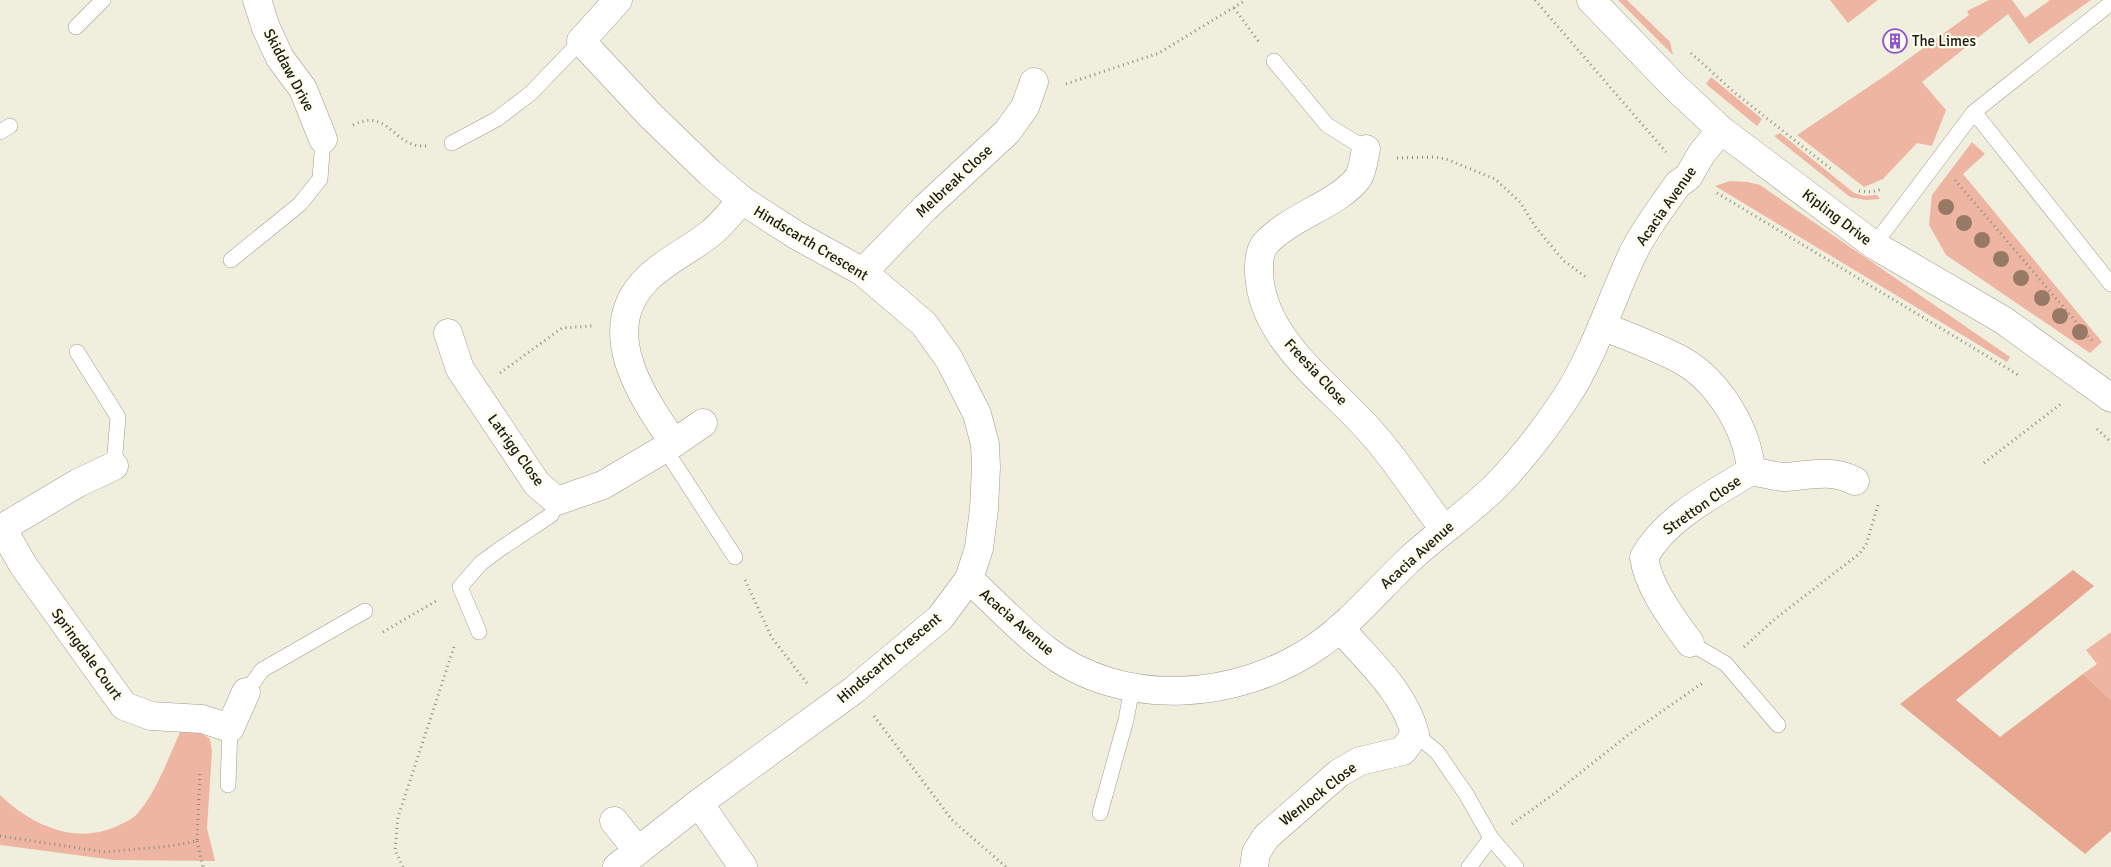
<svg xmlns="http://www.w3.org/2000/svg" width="2111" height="867" font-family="Signika,sans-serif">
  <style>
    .green { fill: #eeb6a2 }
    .forest { fill: #e7a790 }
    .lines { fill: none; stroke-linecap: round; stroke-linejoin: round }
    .service-casing { stroke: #9e9d8e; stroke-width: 16 }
    .minor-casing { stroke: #9e9d8e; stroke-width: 29 }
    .tertiary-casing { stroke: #9e9d8e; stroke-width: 29 }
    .path { stroke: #8e8d82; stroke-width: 3; stroke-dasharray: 1 4; stroke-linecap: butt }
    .service { stroke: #fff; stroke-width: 15 }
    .minor { stroke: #fff; stroke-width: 28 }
    .tertiary { stroke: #fff; stroke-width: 28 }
    .tree { fill: #987965 }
    .labels { text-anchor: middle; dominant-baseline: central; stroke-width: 4.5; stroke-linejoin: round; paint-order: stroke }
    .poi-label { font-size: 15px; fill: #1a1913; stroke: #fdfdeb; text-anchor: start }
    .street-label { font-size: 15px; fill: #1a1913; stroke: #fdfdeb }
  </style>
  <rect width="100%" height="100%" fill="#f0efde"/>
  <!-- green -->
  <g class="green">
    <polygon points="1618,0 1627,0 1670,42 1673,55"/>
    <polygon points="1830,0 1878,0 1848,23"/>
    <polygon points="1989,0 2012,0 2025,18 2050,0 2091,0 2029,44 2008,14 1922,82 1946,110 1932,146 1917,143 1883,179 1864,187 1797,135 1889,73 1969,15 1967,11"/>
    <polygon points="1711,77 1762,119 1757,126 1706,84"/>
    <polygon points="1780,133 1854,193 1864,196 1877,195 1880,199 1866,200 1850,197 1774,136"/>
    <polygon points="1972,142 1985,154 1963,174 2102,342 2090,353 1946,255 1929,225 1932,195"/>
    <polygon points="1730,181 1748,182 1760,185 2010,357 2007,362 1715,186"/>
    <polygon points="2111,632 2111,700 2083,674 2097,664 2086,650"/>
    <path d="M182,728H193L210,739L212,751L207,828L215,861L114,860L0,845V795C30,824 74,845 115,827C123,823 132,820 138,813C158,789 169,756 182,728Z"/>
  </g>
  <!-- forest -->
  <polygon class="forest" points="2073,570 2094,586 1956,700 2000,737 2083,674 2111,700 2111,831 2085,854 1900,704"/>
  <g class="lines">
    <!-- service casing -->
    <g class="service-casing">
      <g id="service">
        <polyline points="76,27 103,0"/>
        <polyline points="1274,61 1327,125 1366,149"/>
        <polyline points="1974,112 2111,284"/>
        <polyline points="0,132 10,126"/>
        <polyline points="452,143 497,119 531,93 581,41"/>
        <polyline points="1874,245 1974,112 2111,3"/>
        <polyline points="231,260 300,204 320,179 323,139"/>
        <polyline points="77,352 118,417 114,466"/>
        <polyline points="665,449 735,557"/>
        <polyline points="479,632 460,587 481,563 500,549 551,515 557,501"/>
        <polyline points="1690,643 1726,664 1778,725"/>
        <polyline points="246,692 262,670 365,611"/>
        <polyline points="1415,734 1437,752 1466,794 1491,838 1516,867"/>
        <polyline points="228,785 230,728"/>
        <polyline points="1100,813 1126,720 1132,688"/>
        <polyline points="1469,867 1491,838"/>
      </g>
    </g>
    <!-- minor casing -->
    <g class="minor-casing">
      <g id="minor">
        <polyline points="257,0 266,28 280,58 303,89 323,139"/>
        <path d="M1366,149C1364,157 1363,171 1358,178C1337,205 1291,216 1266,243C1259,251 1259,261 1259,272C1261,340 1330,385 1371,432C1398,462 1419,497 1444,529"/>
        <polyline points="863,272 925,208 1007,132 1025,107 1034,82"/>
        <path d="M1602,326C1629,337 1657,347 1683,361C1719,382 1748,430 1751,471C1712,495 1667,517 1644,557C1648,587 1672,618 1690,643"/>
        <polyline points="448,333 460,369 537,484 557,501 603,485 674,443"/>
        <path d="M703,423L674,443C641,396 595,328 649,277C667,260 691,249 711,233C722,224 732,211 742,200"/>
        <path d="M1751,471C1762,473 1774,477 1786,477C1811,475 1831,469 1855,481"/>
        <polyline points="2,528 78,483 114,466"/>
        <polyline points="0,530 2,528 23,565 124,706 151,716 202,719 230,728 246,692"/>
        <path d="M969,579C994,602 1018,628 1045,649C1123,710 1238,700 1316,647C1351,623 1379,588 1410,559C1438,533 1470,512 1497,485C1522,459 1545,429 1565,399C1594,355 1610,303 1632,255C1644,230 1662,207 1678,184L1688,177L1702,153L1721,130"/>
        <polyline points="699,803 743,867"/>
        <polyline points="614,821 638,851"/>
        <polyline points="617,867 699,803 854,690 940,618 969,579 979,548 984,509 986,467 985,444 977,414 949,359 924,324 863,272 796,235 742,200 710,173 650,115 581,41 618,0"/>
        <path d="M1254,867L1256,853L1266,837L1339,773L1360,761L1403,751L1415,734C1404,691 1368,661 1340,628"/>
      </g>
    </g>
    <!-- tertiary casing -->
    <g class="tertiary-casing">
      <polyline id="tertiary" points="1591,0 1674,86 1721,130 1874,245 2003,320 2111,398"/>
    </g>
    <!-- path -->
    <g class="path">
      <polyline points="1535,0 1666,152"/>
      <polyline points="1234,8 1259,42"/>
      <polyline points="1691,53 1735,93 1831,169"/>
      <polyline points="1066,84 1159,53 1246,0"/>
      <path d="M353,125C390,107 393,149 427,146"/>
      <polyline points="1397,158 1433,157 1446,159 1495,179 1520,202 1537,229 1564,261 1587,278"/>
      <polyline points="1955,180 2094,343"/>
      <polyline points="1859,191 1872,192 1882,189"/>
      <polyline points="1717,193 2020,376"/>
      <polyline points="500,373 562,328 592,326"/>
      <polyline points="2097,429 2111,442"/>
      <polyline points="1984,463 2062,403"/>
      <polyline points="745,580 772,638 807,683"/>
      <polyline points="383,632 436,601"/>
      <polyline points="1744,647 1775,619 1859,554 1866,545 1878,505"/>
      <polyline points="874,716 952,820 1006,867"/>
      <polyline points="1512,824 1555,793 1628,735 1704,682"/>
      <polyline points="0,836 105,852 170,846 197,841 200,770"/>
      <polyline points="197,841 203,867"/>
      <polyline points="403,867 395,850 398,817 455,644"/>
    </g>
    <!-- service -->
    <use href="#service" class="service"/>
    <!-- minor -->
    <use href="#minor" class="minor"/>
    <!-- tertiary -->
    <use href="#tertiary" class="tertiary"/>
  </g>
  <!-- trees -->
  <g class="tree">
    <circle cx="1946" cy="207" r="8"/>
    <circle cx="1964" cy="223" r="8"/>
    <circle cx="1982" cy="240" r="8"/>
    <circle cx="2001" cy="259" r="8"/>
    <circle cx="2021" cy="278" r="8"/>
    <circle cx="2042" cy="298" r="8"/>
    <circle cx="2060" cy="316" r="8"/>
    <circle cx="2080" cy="332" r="8"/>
  </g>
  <!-- icons -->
  <defs>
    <g id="building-ring" transform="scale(1.25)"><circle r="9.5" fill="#fdfdeb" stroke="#9156cd" stroke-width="1.5"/><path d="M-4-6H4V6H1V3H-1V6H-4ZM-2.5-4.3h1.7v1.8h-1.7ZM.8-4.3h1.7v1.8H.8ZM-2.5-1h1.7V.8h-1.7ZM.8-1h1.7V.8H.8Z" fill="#9156cd"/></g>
  </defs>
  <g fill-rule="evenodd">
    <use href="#building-ring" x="1895" y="41"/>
  </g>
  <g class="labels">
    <!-- poi labels -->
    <g class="poi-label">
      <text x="1912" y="41">The Limes</text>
    </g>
    <!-- street labels -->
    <g class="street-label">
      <text transform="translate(289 70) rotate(62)">Skiddaw Drive</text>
      <text transform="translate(954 181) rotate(-43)">Melbreak Close</text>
      <text transform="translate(1666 206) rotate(-55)">Acacia Avenue</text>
      <text transform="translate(1837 217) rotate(37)">Kipling Drive</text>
      <text transform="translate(811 243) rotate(31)">Hindscarth Crescent</text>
      <text transform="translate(1316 372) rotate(47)">Freesia Close</text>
      <text transform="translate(516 450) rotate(54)">Latrigg Close</text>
      <text transform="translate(1702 505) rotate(-35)">Stretton Close</text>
      <text transform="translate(1417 555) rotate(-42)">Acacia Avenue</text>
      <text transform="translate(1017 622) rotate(41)">Acacia Avenue</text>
      <text transform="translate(87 654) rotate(54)">Springdale Court</text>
      <text transform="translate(889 658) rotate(-40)">Hindscarth Crescent</text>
      <text transform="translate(1318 794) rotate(-38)">Wenlock Close</text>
    </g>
  </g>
</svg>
